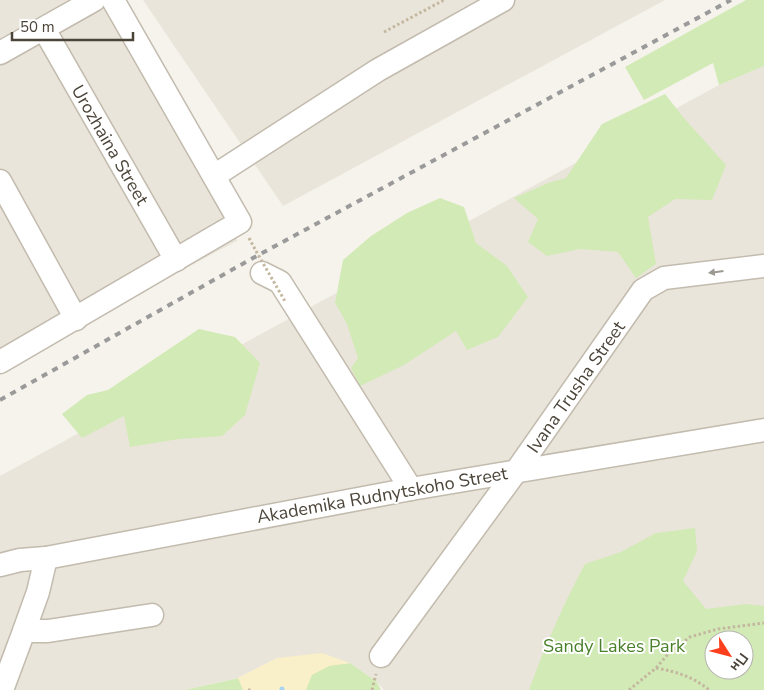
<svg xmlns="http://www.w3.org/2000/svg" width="764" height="690" font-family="'Nunito Sans',sans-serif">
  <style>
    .residential { fill: #eae5da; fill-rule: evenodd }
    .green { fill: #d2eab5; fill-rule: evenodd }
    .sand { fill: #f9efc9 }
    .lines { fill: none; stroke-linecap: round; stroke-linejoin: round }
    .stream { stroke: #a9d4f2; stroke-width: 5 }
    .minor-casing { stroke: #c2bbae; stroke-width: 25 }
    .path { stroke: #c4b79f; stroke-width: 3; stroke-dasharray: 2.5 2.5; stroke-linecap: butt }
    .minor { stroke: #fff; stroke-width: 22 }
    .rail { stroke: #9a9a9a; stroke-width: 4; stroke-dasharray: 6 6; stroke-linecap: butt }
    .path-bridge { stroke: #c4b79f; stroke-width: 3; stroke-dasharray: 2.5 2.5; stroke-linecap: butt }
    .oneway { fill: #9c9892 }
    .labels { text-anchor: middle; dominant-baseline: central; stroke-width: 4; stroke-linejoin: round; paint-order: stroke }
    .street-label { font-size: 18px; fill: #4b4439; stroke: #fff }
    .park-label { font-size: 18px; fill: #4a7f2a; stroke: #fff }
  </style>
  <rect width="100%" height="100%" fill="#f6f3ec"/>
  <!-- residential -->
  <g class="residential">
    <polygon points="0,0 109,0 236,220 237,241 0,366"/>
    <polygon points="143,0 665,0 283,206"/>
    <path d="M764,66V670L691,690H384L377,682L350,663L277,658L238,678L185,690H0V476L719,85ZM714,640H744V670H714Z"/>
  </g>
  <!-- green -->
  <g class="green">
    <polygon points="746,0 764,0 764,66 719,85 713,63 644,100 625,67"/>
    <polygon points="665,94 683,117 726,165 712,200 675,199 648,217 656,264 636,278 618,252 580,249 547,256 528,242 538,219 514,198 548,183 566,178 602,124"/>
    <polygon points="440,198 464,207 476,243 507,266 528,297 498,337 467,350 456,331 404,365 360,386 351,368 358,358 347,324 335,303 343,260 371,236 407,213"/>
    <polygon points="199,329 235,337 260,363 245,415 222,436 179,439 130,447 124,416 82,438 62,414 87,395 108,390"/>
    <path d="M695,528L697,551L683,581L706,609L746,604L764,606V690H529C545,646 563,605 585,564L621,552L656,533ZM714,640H744V670H714Z"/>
    <polygon points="334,657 343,664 350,663 377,682 381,690 185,690"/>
  </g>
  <!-- sand -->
  <polygon class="sand" points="322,653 350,663 329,666 312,675 306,690 243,690 238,678 277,658"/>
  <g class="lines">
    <!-- stream -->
    <polyline class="stream" points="282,690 282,689"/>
    <!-- minor casing -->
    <g class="minor-casing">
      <g id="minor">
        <polyline points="44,29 176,260"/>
        <polyline points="0,53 94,0"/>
        <polyline points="214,176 378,70 503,0"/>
        <polyline points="0,181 76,319"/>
        <polyline points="262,273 280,282 411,489"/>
        <polyline points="0,362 240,222 113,0"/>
        <polyline points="46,558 38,592 24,631 48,631 152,615"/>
        <polyline points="0,565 20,560 46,558 411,489 764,430"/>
        <polyline points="381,656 517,470 643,290 664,278 764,266"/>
        <polyline points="2,690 24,631"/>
      </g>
    </g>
    <!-- path -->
    <g class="path">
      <polyline points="384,32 444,0"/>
      <polyline points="249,238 256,251"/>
      <path d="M656,668C677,672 692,676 709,690"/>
      <polyline points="248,690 251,690"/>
      <polyline points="372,690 376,674"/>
      <polyline points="629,690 656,668 670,652 690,637 718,629 764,623"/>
    </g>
    <!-- minor -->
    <use href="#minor" class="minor"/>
    <!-- rail -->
    <polyline class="rail" points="0,400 253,258 731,0"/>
    <!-- path-bridge -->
    <polyline class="path-bridge" points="256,251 286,303"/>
  </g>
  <!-- one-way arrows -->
  <defs><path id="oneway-solid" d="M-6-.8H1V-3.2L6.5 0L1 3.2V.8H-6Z" transform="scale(1.25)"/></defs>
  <use class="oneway" href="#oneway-solid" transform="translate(716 272) rotate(173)"/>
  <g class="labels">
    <!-- street labels -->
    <g class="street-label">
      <text transform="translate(110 145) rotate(60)">Urozhaina Street</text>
      <text transform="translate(576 387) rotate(-55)">Ivana Trusha Street</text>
      <text transform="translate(382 495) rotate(-10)">Akademika Rudnytskoho Street</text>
    </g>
    <!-- park labels -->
    <g class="park-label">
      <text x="614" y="646">Sandy Lakes Park</text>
    </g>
  </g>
  <!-- north arrow -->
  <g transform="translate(729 655) rotate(126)"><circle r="24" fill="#ffffff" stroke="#b7b4b0"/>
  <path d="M0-4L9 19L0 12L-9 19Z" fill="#fc3f1d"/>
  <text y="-8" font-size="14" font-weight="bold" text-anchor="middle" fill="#4b4439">Пн</text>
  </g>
  <!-- scale -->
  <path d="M12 32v8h121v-8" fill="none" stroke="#4b4439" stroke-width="2.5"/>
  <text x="20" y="32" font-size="15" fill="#4b4439" stroke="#ffffff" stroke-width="4" paint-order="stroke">50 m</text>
</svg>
